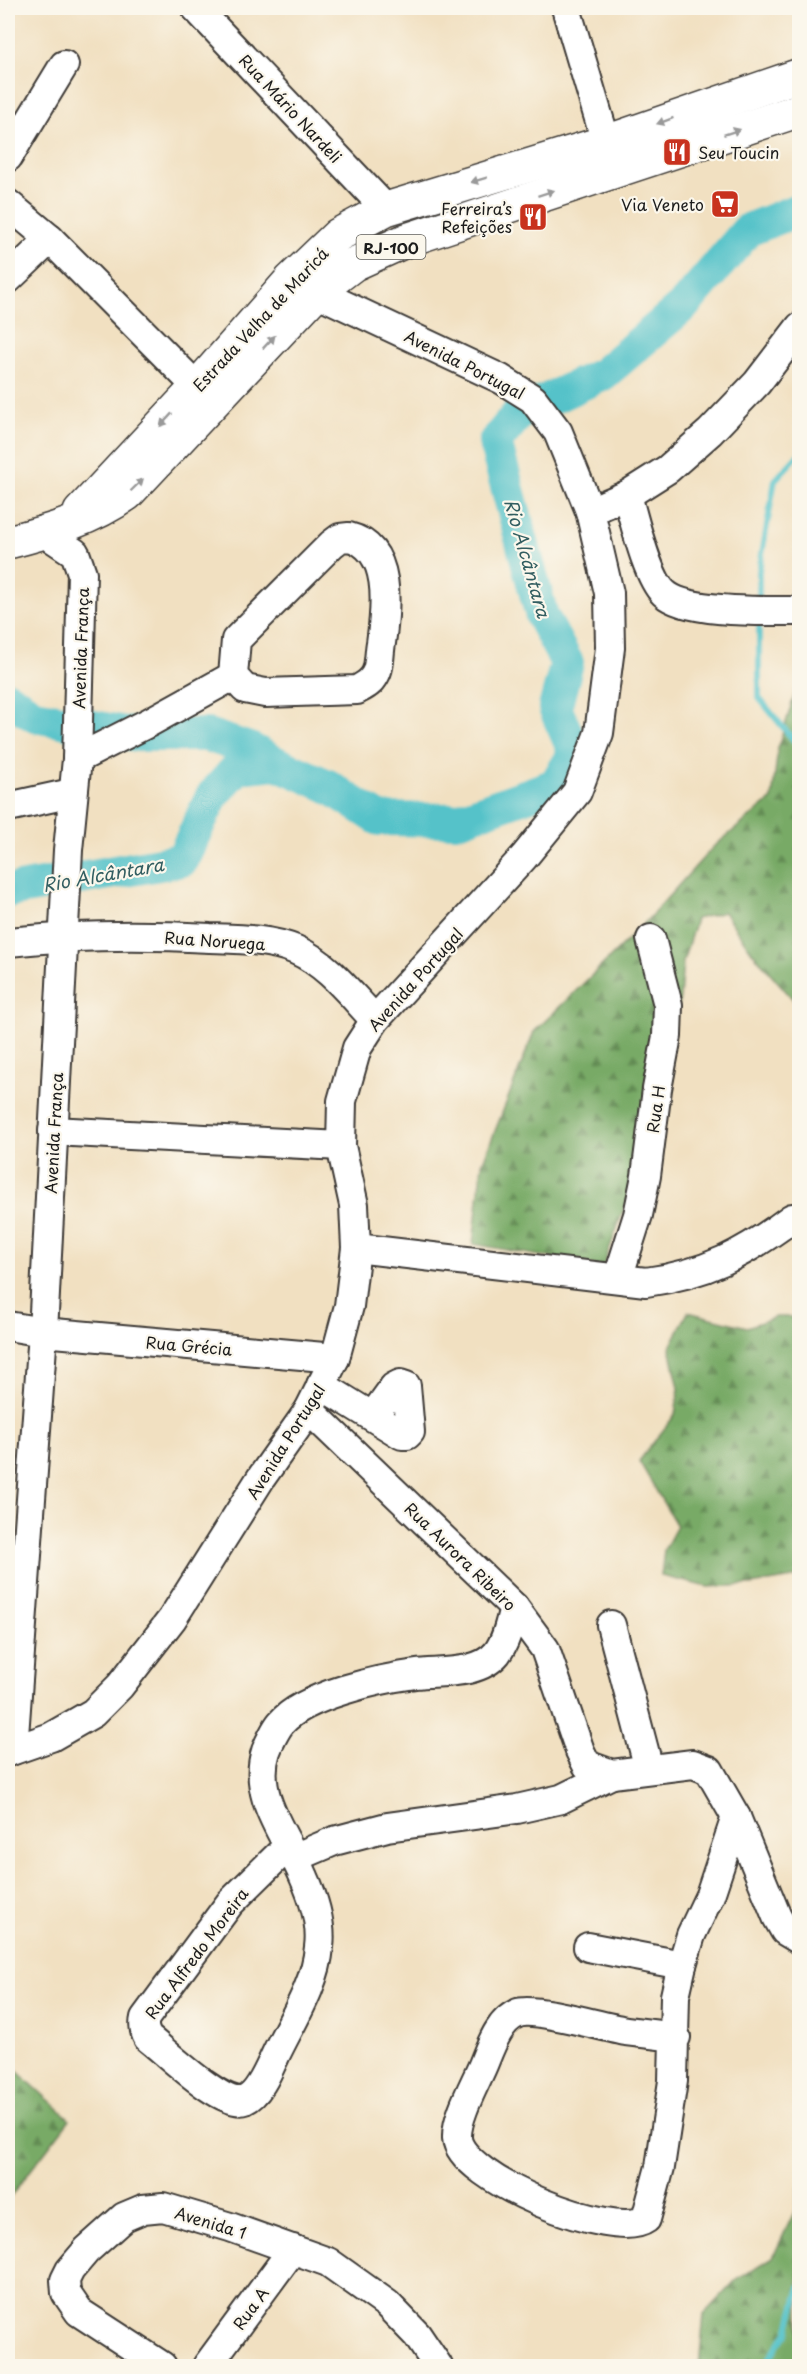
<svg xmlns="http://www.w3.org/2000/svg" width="807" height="2374" font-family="'Playpen Sans',sans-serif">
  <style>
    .forest { fill: url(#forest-firs); stroke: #4a6341; stroke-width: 1.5 }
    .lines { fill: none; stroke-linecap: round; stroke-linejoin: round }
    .stream { stroke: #54c2c9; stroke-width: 6 }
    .river { stroke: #54c2c9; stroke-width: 34 }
    .minor-casing { stroke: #3c3935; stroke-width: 32 }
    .major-casing { stroke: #3c3935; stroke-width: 36 }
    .minor { stroke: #fff; stroke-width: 28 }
    .major { stroke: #fff; stroke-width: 33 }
    .oneway { fill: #999 }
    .labels { text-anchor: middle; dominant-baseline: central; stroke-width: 4.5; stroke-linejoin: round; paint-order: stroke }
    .shield { fill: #fbf7ec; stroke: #5f5e5a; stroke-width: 1.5 }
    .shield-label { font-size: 15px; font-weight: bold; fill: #1c1c1c }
    .street-label { font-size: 16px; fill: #1c1c1c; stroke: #fbf7ec }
    .poi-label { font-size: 16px; fill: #1c1c1c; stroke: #fbf7ec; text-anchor: end }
    .water-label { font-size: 18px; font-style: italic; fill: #325e61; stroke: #fbf7ec }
  </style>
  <defs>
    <pattern id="forest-firs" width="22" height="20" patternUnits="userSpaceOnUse" patternTransform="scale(1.5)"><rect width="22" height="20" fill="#78aa66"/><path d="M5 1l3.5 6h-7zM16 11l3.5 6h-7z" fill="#628a53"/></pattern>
  </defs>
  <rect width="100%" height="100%" fill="#fbf7ec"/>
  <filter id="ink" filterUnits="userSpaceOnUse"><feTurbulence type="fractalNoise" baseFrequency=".0167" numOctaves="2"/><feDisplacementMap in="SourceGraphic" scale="12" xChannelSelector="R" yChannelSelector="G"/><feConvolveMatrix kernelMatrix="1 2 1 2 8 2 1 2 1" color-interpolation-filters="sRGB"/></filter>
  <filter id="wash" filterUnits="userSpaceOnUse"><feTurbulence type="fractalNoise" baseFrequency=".008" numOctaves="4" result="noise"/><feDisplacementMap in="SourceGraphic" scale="24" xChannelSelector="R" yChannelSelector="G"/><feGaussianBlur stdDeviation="1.35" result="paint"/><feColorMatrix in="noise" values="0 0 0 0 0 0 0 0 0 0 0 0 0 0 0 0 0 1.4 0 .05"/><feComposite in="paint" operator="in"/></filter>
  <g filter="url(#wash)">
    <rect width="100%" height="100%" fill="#f1e0c1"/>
    <!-- forest -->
    <g class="forest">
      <polygon points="797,687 799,687 799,1013 797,1004 752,952 724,912 696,919 683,962 680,998 631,1189 603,1267 473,1244 482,1164 534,1032 641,927 713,847 772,799 778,748"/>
      <polygon points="688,1312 747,1327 776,1317 799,1317 799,1577 751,1585 708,1587 661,1576 664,1550 677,1526 639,1461 675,1415 679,1388 670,1347"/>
      <polygon points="8,2063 70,2119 8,2200"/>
      <polygon points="799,2187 799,2366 699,2366 704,2314 735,2281 773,2257 796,2208"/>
    </g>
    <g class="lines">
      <!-- stream -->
      <g class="stream">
        <polyline points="759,603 759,571 775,480 800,453"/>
        <polyline points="759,619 759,698 800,748"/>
        <polyline points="764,2366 788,2332 800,2287"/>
      </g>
      <!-- river -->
      <g class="river">
        <polyline points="8,698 35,716 136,735 207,735 252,750 274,762"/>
        <polyline points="8,891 182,860 212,796 238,767 276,763 328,786 379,819 458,820 555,785 575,753 555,708 567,663 542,616 495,442 519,413 603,374 684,305 748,230 800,209"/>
      </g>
    </g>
  </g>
  <g filter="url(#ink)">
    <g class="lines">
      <!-- minor casing -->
      <g class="minor-casing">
        <g id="minor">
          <polyline points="196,8 386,209"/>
          <polyline points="566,8 606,142"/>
          <polyline points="8,157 64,65"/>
          <polyline points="8,204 50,239 197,387"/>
          <polyline points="8,279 50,239"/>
          <path d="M627,495C634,519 647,577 664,593C686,614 769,611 800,611"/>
          <polyline points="590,511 627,495 668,469 710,432 757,383 800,327"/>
          <path d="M349,537C393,548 386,608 381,643C379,653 380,667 375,675C371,683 364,686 357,690L265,693L245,689L233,676L236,640L332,544L340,538Z"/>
          <polyline points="77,759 150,722 233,676"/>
          <polyline points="8,807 72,793"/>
          <path d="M8,942C75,935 142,934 210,938C238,939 270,939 296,950C328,964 351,995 375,1020"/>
          <polyline points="53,1131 341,1146"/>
          <path d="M356,1248L646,1282C706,1274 744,1254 792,1218"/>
          <polyline points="618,1278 638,1215 646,1176 657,1089 667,1036 668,1005 651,939"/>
          <polyline points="8,1326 43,1332 335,1358"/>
          <polyline points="321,1385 402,1435 407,1435 410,1432 406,1386 400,1384 394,1387 373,1416"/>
          <polyline points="309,1410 514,1607 545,1649 580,1751 587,1765 612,1774 693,1764 709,1770 736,1817 777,1917 785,1931 800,1940"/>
          <polyline points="611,1625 649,1769"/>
          <polyline points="13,1750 43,1332 68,850 77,759 82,573 75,553 45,533"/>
          <polyline points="8,1752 51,1737 93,1713 120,1686 172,1619 261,1478 309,1410 335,1358 349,1306 356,1248 354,1205 341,1146 342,1101 357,1048 375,1020 524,857 577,792 599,733 610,648 609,593 590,511 558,432 533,399 501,379 299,284"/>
          <path d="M288,1846L230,1903L145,2018C143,2026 144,2031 148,2038C166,2052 223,2108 245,2100C259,2094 269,2069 275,2056C291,2022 316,1985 319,1947C322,1925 313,1897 304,1877C288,1838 251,1797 266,1751C269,1743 276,1729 281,1723C305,1695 379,1679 416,1674C441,1671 479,1675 497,1653C507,1640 510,1622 514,1607"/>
          <polyline points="294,1858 334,1841 387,1827 517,1809 561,1799 612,1774"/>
          <polyline points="588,1947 682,1965"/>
          <path d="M676,2037C659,2035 642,2033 626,2031C603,2027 535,2007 518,2013C499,2020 490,2048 483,2065C475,2084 456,2117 457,2138C460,2179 615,2242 646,2219L660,2167L673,2081L675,1996L682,1965L691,1935L710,1895L736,1817"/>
          <polyline points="162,2366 79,2312 66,2293 65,2280 70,2270 87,2250 124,2217 143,2209 163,2207 230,2227 328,2262 387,2304 417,2335 438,2366"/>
          <polyline points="207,2366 293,2249"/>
        </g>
      </g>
      <!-- major casing -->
      <g class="major-casing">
        <g id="major">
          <polyline points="80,512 197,387 291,280 338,235 386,209 606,142 800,75"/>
          <path d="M8,542C48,532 93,519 127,494L317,292L354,264L407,240L800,110"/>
        </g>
      </g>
      <!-- minor -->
      <use href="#minor" class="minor"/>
      <!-- major -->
      <use href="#major" class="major"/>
    </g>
    <!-- one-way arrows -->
    <defs><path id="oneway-solid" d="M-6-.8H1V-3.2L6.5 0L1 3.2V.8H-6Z" transform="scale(1.5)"/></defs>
    <g class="oneway">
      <use href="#oneway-solid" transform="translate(665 121) rotate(160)"/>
      <use href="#oneway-solid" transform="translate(732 132) rotate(-18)"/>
      <use href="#oneway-solid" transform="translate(479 180) rotate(163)"/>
      <use href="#oneway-solid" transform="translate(546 193) rotate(-18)"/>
      <use href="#oneway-solid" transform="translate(269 342) rotate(-47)"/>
      <use href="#oneway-solid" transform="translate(166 420) rotate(133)"/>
      <use href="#oneway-solid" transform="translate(137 485) rotate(-44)"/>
    </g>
  </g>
  <!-- icons -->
  <defs>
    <g id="restaurant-square" transform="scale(1.5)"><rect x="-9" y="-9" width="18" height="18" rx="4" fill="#c8321e" stroke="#fbf7ec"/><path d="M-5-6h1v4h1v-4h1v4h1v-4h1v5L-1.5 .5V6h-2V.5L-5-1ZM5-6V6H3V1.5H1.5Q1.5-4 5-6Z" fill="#fff"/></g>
    <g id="supermarket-square" transform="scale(1.5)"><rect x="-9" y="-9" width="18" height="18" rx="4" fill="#c8321e" stroke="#fbf7ec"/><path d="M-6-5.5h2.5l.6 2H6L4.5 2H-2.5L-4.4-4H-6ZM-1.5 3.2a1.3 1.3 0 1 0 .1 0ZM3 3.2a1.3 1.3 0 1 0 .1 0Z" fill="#fff"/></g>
  </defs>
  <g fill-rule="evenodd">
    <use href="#restaurant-square" x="677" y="152"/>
    <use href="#supermarket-square" x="725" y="204"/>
    <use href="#restaurant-square" x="533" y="217"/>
  </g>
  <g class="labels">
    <!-- shield labels -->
    <rect class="shield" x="356.5" y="235" width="69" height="24" rx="4.5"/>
    <g class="shield-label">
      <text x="391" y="247">RJ-100</text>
    </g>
    <!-- street labels -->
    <g class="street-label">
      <text transform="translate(291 108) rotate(47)">Rua Mário Nardeli</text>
      <text transform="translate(260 319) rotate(-47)">Estrada Velha de Maricá</text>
      <text transform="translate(465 364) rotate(27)">Avenida Portugal</text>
      <text transform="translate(80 648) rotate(-88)">Avenida França</text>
      <text transform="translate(215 940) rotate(4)">Rua Noruega</text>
      <text transform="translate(415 979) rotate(-48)">Avenida Portugal</text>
      <text transform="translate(655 1109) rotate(-82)">Rua H</text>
      <text transform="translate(53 1133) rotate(-87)">Avenida França</text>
      <text transform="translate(189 1345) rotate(5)">Rua Grécia</text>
      <text transform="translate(285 1441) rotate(-58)">Avenida Portugal</text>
      <text transform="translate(461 1556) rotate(44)">Rua Aurora Ribeiro</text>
      <text transform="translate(196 1953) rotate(-53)">Rua Alfredo Moreira</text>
      <text transform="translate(211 2222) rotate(17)">Avenida 1</text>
      <text transform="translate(250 2308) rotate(-54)">Rua A</text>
    </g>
    <!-- poi labels -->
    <g class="poi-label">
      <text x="698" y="152" text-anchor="start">Seu Toucin</text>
      <text x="704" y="204">Via Veneto</text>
      <text x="512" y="208">Ferreira’s<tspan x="512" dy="18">Refeições</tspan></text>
    </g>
    <!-- water labels -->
    <g class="water-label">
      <text transform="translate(528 558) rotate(74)">Rio Alcântara</text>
      <text transform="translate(103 874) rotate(-10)">Rio Alcântara</text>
    </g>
  </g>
  <!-- margin -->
  <rect width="807" height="2374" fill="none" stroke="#fbf7ec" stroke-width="30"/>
</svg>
